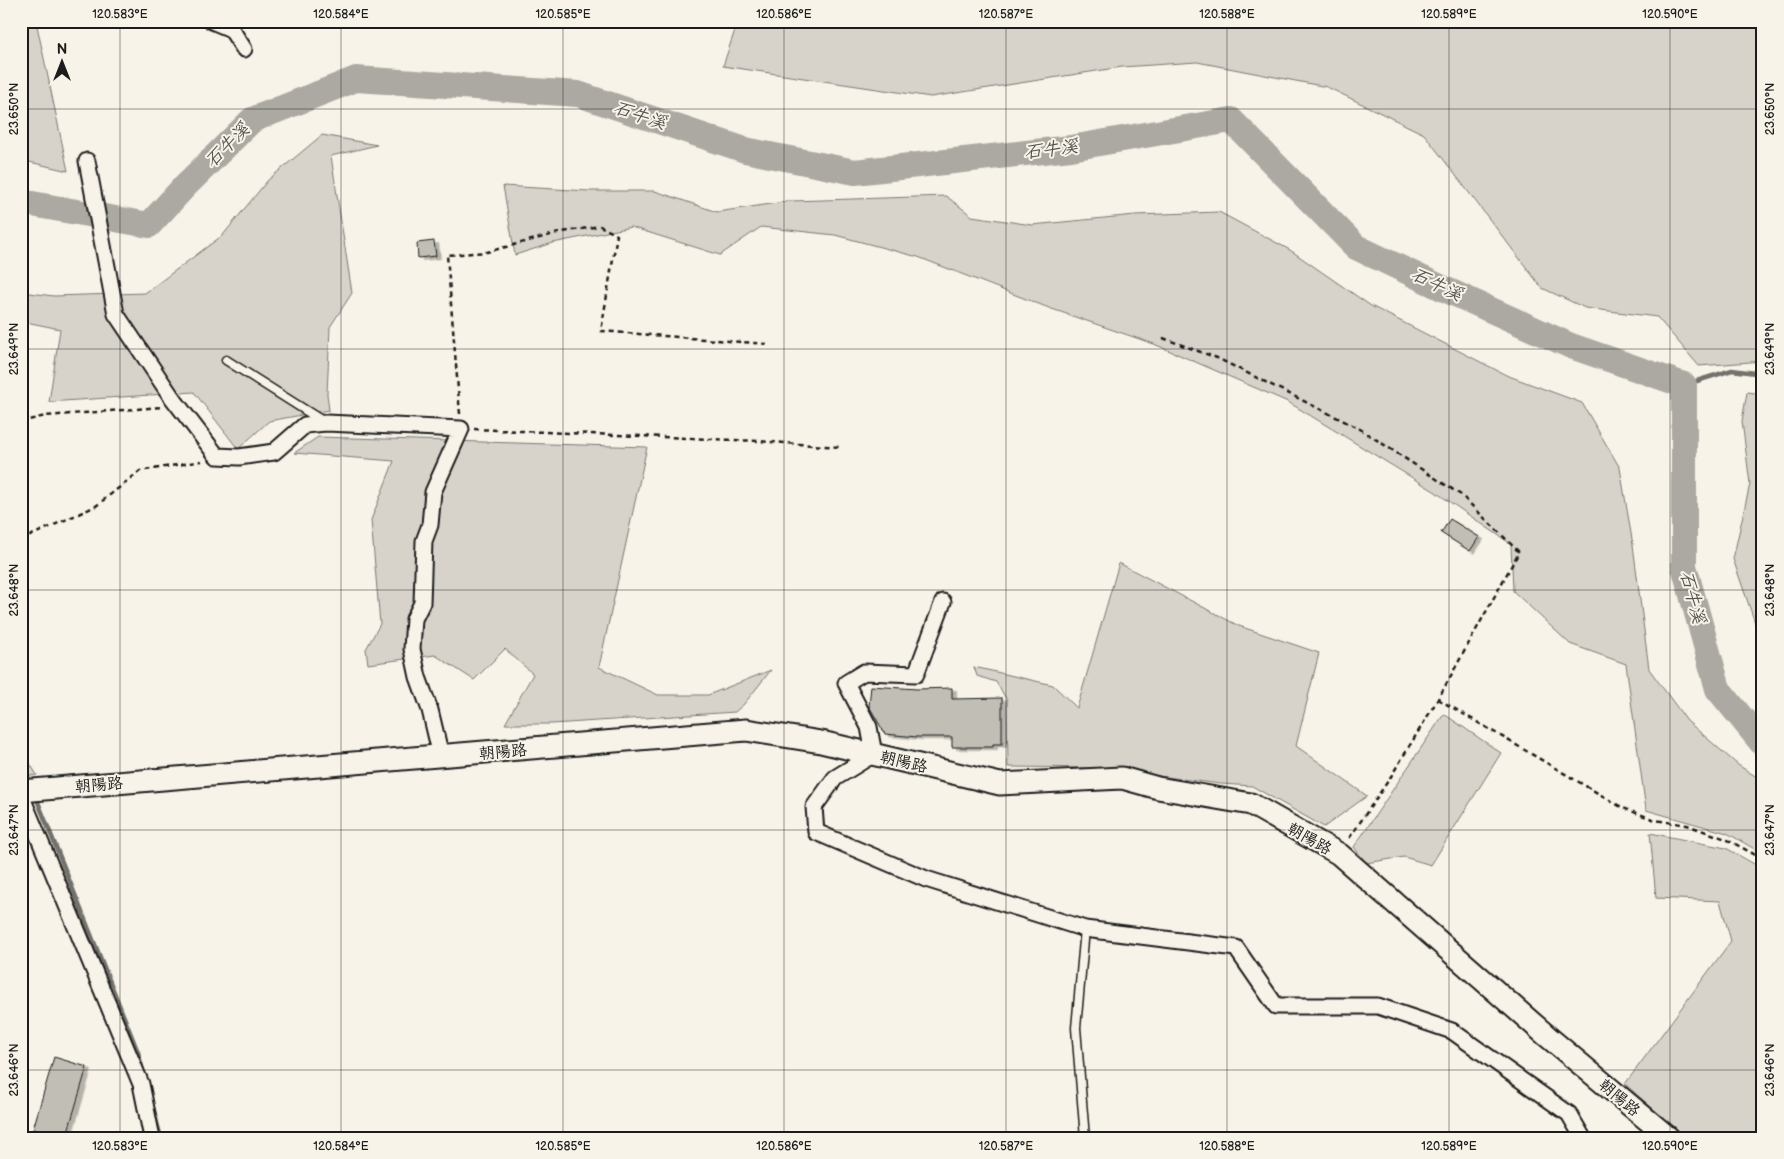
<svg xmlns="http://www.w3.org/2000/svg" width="1784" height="1159" viewBox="0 0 1784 1159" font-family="'Balsamiq Sans','LXGW WenKai TC',sans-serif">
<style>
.green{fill:#d7d3cb;stroke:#7a7874}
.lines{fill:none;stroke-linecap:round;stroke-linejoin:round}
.stream{stroke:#72716c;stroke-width:4.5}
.river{stroke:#aca9a2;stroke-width:26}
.building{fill:#c0beb5;stroke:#1c1c1c;filter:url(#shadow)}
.lane-casing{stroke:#1c1c1c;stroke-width:11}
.street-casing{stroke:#1c1c1c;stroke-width:19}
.secondary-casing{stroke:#1c1c1c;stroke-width:25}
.path{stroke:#1c1c1c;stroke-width:2.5;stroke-dasharray:5 4;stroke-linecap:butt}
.lane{stroke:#f7f3e8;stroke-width:8}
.street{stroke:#f7f3e8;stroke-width:15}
.secondary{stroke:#f7f3e8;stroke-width:21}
.ticks{fill:none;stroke:#1c1c1c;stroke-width:1;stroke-opacity:0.45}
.labels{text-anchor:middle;stroke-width:4;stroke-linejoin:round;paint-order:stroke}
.street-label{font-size:16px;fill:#1c1c1c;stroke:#f7f3e8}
.water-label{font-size:18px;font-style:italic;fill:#565452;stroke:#f7f3e8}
.neatline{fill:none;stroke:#1c1c1c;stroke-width:2}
.ticks-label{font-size:12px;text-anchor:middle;fill:#1c1c1c}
</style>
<defs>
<filter id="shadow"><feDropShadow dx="4.5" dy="2.5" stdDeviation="0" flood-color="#0004"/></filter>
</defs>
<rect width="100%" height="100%" fill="#f7f3e8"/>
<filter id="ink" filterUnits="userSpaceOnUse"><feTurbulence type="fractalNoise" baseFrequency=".02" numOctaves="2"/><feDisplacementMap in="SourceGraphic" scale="10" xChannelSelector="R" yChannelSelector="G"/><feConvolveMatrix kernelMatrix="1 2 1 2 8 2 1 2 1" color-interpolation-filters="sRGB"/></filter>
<g filter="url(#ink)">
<g class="green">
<polygon points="21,21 36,21 68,171 21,160"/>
<polygon points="738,21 1763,21 1763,361 1699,366 1657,317 1585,308 1542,288 1424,134 1327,87 1197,62 1122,67 931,97 723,66"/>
<polygon points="322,135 377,145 331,156 352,293 330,327 327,394 329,410 269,421 238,449 194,392 49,402 60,329 21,321 21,292 54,296 145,293 223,235 268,180"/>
<polygon points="503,186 589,191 655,191 717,212 791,201 946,196 972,216 1032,225 1135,215 1219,212 1290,250 1371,306 1506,375 1582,403 1620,468 1633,545 1649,669 1687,721 1738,765 1763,781 1763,854 1727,833 1646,810 1626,664 1570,644 1513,591 1511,544 1434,491 1288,402 1154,344 1049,308 918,257 835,235 761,227 720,255 631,227 553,243 515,255"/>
<polygon points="1747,392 1763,394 1763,646 1733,559 1750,484 1742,421"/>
<polygon points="318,437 647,447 599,667 658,695 708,695 771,670 744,704 735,712 552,724 505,724 533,674 505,649 474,680 435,655 368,664 366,649 380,624 371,520 394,461 294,453"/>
<polygon points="1119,563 1239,626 1319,653 1296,746 1367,796 1324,827 1252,786 1221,784 1096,768 1008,767 1007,700 996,682 977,676 974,667 1053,685 1077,708"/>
<polygon points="21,624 27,626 21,660"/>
<polygon points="1444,714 1501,753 1431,865 1404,857 1366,863 1354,847"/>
<polygon points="21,749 37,775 21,777"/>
<polygon points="1650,833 1726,848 1763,869 1763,1138 1686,1138 1625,1084 1731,941 1720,901 1656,898"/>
</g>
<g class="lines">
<g class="stream">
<polyline points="1684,385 1732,370 1763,374"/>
<polyline points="21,760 31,785"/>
<polyline points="36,797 138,1052 143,1071"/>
<polyline points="153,1108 161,1138"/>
</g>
<polyline class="river" points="21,202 149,225 185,186 252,120 356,79 578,94 745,150 855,172 1071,148 1231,120 1356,247 1440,287 1571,346 1684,385 1684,566 1718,689 1763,744"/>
</g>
<g class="building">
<polygon points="434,241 436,256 418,258 417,243"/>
<polygon points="1450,519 1479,537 1470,551 1441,533"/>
<polygon points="871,686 917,689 952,688 952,699 1002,698 1002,744 993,744 993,747 952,747 952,737 917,737 885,734 869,706"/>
<polygon points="54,1057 87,1067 66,1138 33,1129"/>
</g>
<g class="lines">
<g class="lane-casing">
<g id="lane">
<polyline points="226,360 324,422"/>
<polyline points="1085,1138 1076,1028 1085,929"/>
</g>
</g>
<g class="street-casing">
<g id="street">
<polyline points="212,21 231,29 244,49"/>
<polyline points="87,161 116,314 171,396 217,456 239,457 274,452 305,425 326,423 461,429 433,492 430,525 424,541 422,603 414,619 412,649 418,677 430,710 441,756"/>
<polyline points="943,602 916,674 864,672 846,683 869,727 874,754 835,778 814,807 816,832 926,879 1085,929 1236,948 1276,1006 1378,1006 1452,1031 1569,1114 1583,1138"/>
<polyline points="21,795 141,1084 152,1138"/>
</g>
</g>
<g class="secondary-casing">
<polyline id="secondary" points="21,791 746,730 821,742 1000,784 1122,778 1158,788 1251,804 1339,854 1547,1036 1669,1138"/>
</g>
<g class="path">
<polyline points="1163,338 1217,358 1360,429 1461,495 1519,552 1438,699 1390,778 1348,840"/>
<polyline points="460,414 447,255 487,252 562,232 600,226 617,235 601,331 767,344"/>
<polyline points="21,422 45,416 162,407"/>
<polyline points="474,429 758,441 839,447"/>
<polyline points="21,540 96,506 140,471 202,461"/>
<polyline points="1438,699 1623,808 1655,820 1687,825 1726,839 1763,859"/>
</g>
<use href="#lane" class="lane"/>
<use href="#street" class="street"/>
<use href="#secondary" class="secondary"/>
</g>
</g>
<path class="ticks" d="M120 21V1138M341 21V1138M563 21V1138M784 21V1138M1006 21V1138M1227 21V1138M1449 21V1138M1670 21V1138M21 109H1763M21 349H1763M21 590H1763M21 830H1763M21 1070H1763"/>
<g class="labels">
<g class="street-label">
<text transform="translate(503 751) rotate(-5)" y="6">朝陽路</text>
<text transform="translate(904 761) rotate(13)" y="6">朝陽路</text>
<text transform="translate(99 784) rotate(-5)" y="6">朝陽路</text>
<text transform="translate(1310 838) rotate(29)" y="6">朝陽路</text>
<text transform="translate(1620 1097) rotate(40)" y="6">朝陽路</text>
</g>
<g class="water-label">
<text transform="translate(640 115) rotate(18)" y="6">石牛溪</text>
<text transform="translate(227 145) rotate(-45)" y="6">石牛溪</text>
<text transform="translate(1051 149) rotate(-7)" y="6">石牛溪</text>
<text transform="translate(1437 284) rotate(25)" y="6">石牛溪</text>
<text transform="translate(1693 597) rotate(75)" y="6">石牛溪</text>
</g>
</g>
<rect width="1784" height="1159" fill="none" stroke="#f7f3e8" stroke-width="55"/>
<g transform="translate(62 62)" stroke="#f7f3e8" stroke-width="4" paint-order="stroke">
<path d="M0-4L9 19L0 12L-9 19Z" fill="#1c1c1c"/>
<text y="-8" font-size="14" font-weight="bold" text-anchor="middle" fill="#1c1c1c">N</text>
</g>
<rect x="28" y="28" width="1728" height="1104" class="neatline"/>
<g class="ticks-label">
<text x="120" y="18">120.583°E</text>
<text x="341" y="18">120.584°E</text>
<text x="563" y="18">120.585°E</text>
<text x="784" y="18">120.586°E</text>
<text x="1006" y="18">120.587°E</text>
<text x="1227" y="18">120.588°E</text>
<text x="1449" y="18">120.589°E</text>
<text x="1670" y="18">120.590°E</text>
<text transform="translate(14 109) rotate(-90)" y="4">23.650°N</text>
<text transform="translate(1770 109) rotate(-90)" y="4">23.650°N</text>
<text transform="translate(14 349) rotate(-90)" y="4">23.649°N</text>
<text transform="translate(1770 349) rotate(-90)" y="4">23.649°N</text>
<text transform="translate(14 590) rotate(-90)" y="4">23.648°N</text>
<text transform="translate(1770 590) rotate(-90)" y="4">23.648°N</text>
<text transform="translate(14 830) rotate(-90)" y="4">23.647°N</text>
<text transform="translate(1770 830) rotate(-90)" y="4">23.647°N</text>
<text transform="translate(14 1070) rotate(-90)" y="4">23.646°N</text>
<text transform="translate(1770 1070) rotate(-90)" y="4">23.646°N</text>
<text x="120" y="1150">120.583°E</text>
<text x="341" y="1150">120.584°E</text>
<text x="563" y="1150">120.585°E</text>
<text x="784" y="1150">120.586°E</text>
<text x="1006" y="1150">120.587°E</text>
<text x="1227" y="1150">120.588°E</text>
<text x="1449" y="1150">120.589°E</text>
<text x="1670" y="1150">120.590°E</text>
</g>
</svg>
